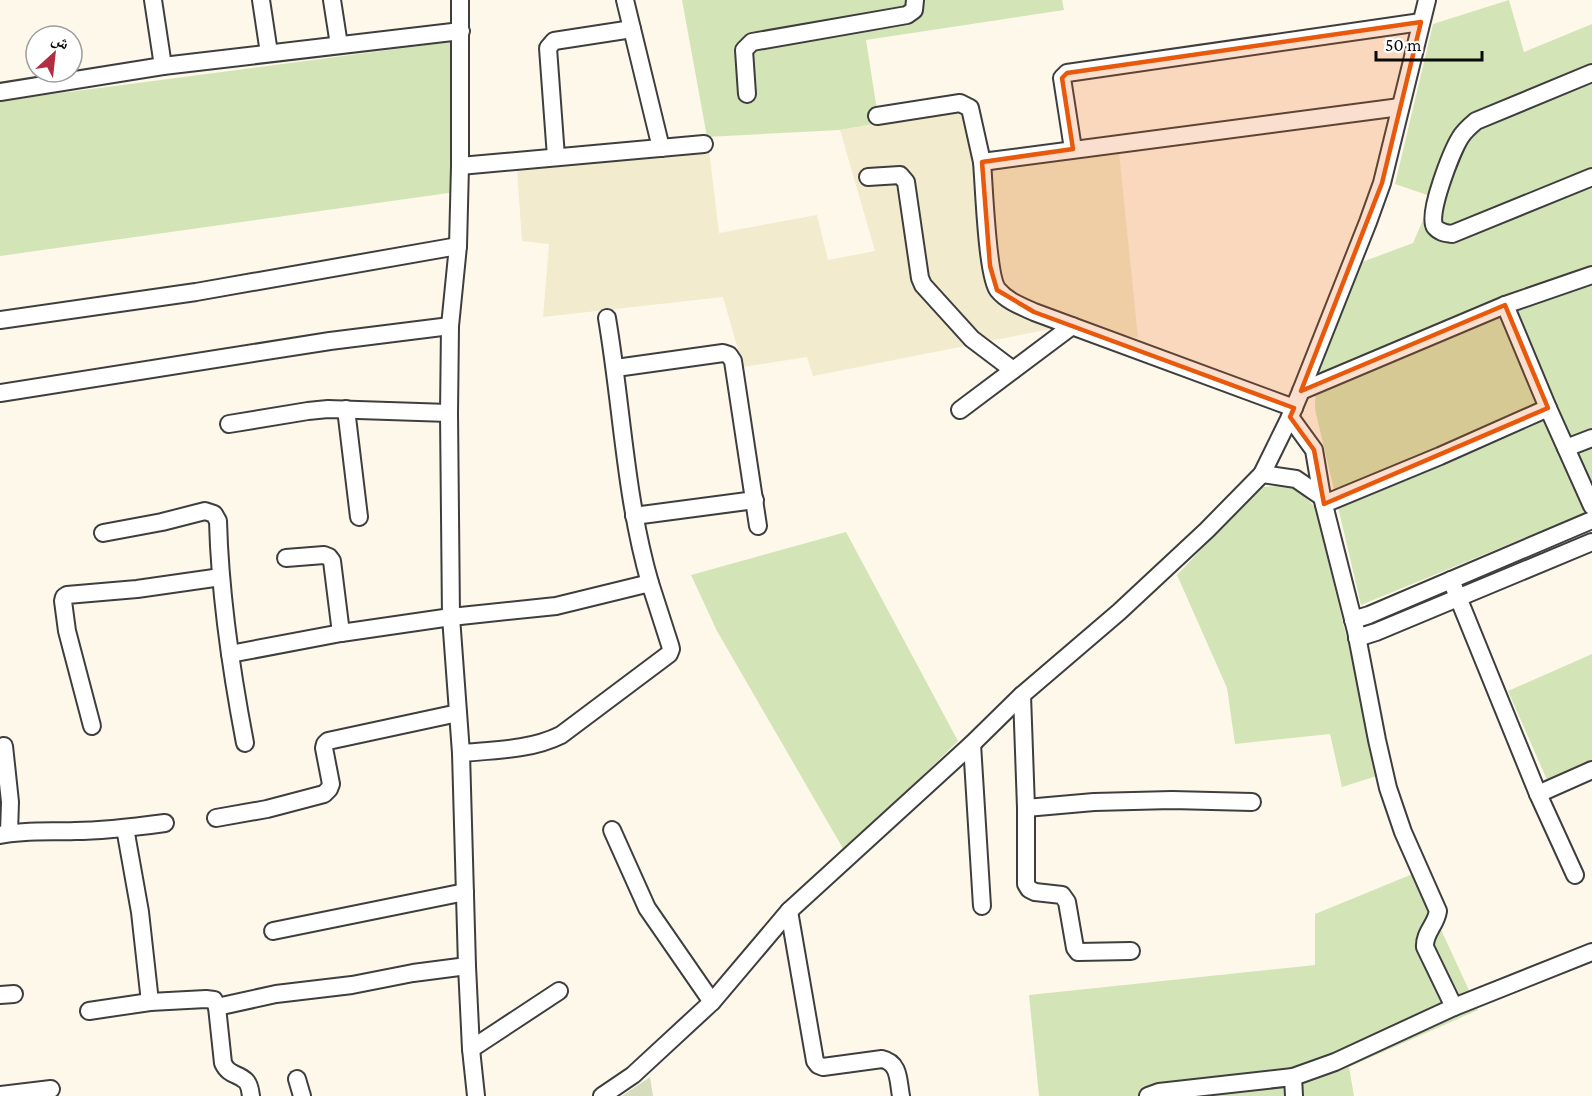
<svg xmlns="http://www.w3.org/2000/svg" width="1592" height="1096" viewBox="0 0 1592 1096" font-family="'Crimson Pro','Noto Naskh Arabic',serif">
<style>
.farmland{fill:#f2ebcd}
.green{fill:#d3e5b7}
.cemetery{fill:#d6ddbe}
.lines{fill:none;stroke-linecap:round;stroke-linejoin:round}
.minor-casing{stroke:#3e3e3e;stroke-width:20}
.minor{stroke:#fff;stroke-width:16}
.marked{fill:#e8590c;fill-opacity:0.2;stroke:#e8590c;stroke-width:4.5;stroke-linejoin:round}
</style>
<rect width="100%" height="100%" fill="#fef8eb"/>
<polygon class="farmland" points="963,109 978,172 1119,152 1138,338 1076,324 813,376 807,357 743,367 723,297 543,317 549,244 522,241 517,170 709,150 719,233 817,215 828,260 875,251 840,130"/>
<g class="green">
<polygon points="682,0 1062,0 1064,10 866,40 879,123 840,130 707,137"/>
<polygon points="1509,0 1524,52 1592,24 1592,510 1361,605 1315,409 1316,377 1362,262 1413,243 1433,197 1395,184 1433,24"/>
<polygon points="457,41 456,192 0,256 0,101"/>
<polygon points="1293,485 1315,507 1380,775 1342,787 1330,734 1235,744 1227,688 1177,575 1260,487"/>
<polygon points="846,532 958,741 845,852 717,631 691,575"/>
<polygon points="1592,654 1592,760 1547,780 1508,691"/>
<polygon points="1415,873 1478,1010 1349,1067 1354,1096 1039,1096 1029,995 1315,965 1315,914"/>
</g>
<polygon class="cemetery" points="650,1077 653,1096 622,1096"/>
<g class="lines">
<g class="minor-casing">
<g id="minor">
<polyline points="153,0 163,66"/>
<polyline points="261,0 269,53"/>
<polyline points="332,0 339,45"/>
<polyline points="460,0 460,166 458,246 450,326 449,413 451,617 461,753 467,966 471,1049 476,1096"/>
<polyline points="625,0 661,148"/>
<path d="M1592 73 1476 121C1470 126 1464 131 1460 138 1452 151 1426 216 1435 227 1440 233 1446 233 1452 234L1592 177"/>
<polyline points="0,92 163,66 461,31"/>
<polyline points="747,94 744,50 752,42 907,15 914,10 915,0"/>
<polyline points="877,116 960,103 970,108 982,162 1400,107"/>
<polyline points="1073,149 1062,78 1067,73 1421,22"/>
<polyline points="556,157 548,48 554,41 632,29"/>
<path d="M982 162C984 184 987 277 998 290 1007 301 1021 306 1034 312L1294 408"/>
<polyline points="460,166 704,144"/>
<polyline points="868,177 900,175 906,182 920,278 923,285 972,339 1013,370"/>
<path d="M607 318C622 406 625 497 650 583"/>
<polyline points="0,320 196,292 458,246"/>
<polyline points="616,368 723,353 729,355 733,361 758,526"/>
<polyline points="1301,391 1505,305"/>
<polyline points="0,393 330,341 450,326"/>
<polyline points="1548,408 1505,305 1592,275"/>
<polyline points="346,409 359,517"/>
<polyline points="960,410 1072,326"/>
<path d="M1290 417 1314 450 1322 497 1356 631 1377 740 1388 788 1403 832 1438 911C1436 925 1424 933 1425 947L1454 1007"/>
<polyline points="229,424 308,411 328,409 449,413"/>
<polyline points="1566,448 1592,438"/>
<polyline points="1262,474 1296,479 1322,497"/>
<polyline points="1324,504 1440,456 1548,408 1592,506"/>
<polyline points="634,516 755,500"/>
<path d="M103 533 162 522 205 511 214 514 218 521C220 596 231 670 245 743"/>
<polyline points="286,558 324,555 329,557 332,561 341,633"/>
<polyline points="1451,580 1538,794 1575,875"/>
<polyline points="1353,620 1369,615 1592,520"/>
<polyline points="1357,638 1376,632 1592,542"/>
<path d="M230 654 341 633 451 617 556 606 650 583 670 645 671 649 669 654 561 735C531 750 495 750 461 753"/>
<polyline points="1022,695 1026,808 1026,884 1029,889 1035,892 1062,895 1067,902 1075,948 1078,952 1131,951"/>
<polyline points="92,726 67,631 63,601 64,597 67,595 137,589 221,577"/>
<polyline points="972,744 982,906"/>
<polyline points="4,746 10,802 9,833"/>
<polyline points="1538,794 1592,770"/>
<polyline points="1026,808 1094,802 1172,800 1252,802"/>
<polyline points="216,818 267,809 324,794 329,789 331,784 324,748 325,744 328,741 458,713"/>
<polyline points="125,828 140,912 150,1002"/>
<polyline points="612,830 647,908 712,1002"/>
<path d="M0 835C25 830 50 832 75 831 105 831 135 827 165 823"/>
<path d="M789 911 815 1061 818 1065 823 1067 882 1059C900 1063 898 1081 901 1096"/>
<polyline points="273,931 465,892"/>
<polyline points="0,995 14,994"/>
<path d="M217 1007 223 1063C229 1076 238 1073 246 1081 250 1085 250 1091 251 1096"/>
<polyline points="89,1011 150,1002 206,999 214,1000 217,1007 276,994 352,985 413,973 467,966"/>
<polyline points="471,1049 559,991"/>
<polyline points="297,1079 302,1096"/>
<polyline points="0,1095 51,1089"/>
<polyline points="602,1096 633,1075 712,1002 789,911 972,744 1022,695 1119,612 1207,530 1262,474 1290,417 1301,391 1368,222 1382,183 1427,0"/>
<polyline points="1148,1096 1159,1092 1293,1077"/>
<polyline points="1294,1096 1293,1077 1335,1062 1454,1007 1592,952"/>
</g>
</g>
<use href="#minor" class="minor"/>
</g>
<path class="marked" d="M1421 22 1382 183 1301 391 1505 305 1548 408 1324 504 1314 450 1290 417 1294 408 1034 312 997 290 990 266 982 162 1073 149 1062 78 1067 73Z"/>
<g transform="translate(54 54) rotate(27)"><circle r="28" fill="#ffffff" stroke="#9d9d9d" stroke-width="1.5"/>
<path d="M0-4.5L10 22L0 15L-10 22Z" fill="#b22d3f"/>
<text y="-9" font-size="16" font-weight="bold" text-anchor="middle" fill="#0b0b0b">ش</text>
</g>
<path d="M1376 51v9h106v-9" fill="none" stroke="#0b0b0b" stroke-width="3"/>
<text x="1385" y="51" font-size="18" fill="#0b0b0b" stroke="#ffffff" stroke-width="4.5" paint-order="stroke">50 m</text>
</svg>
